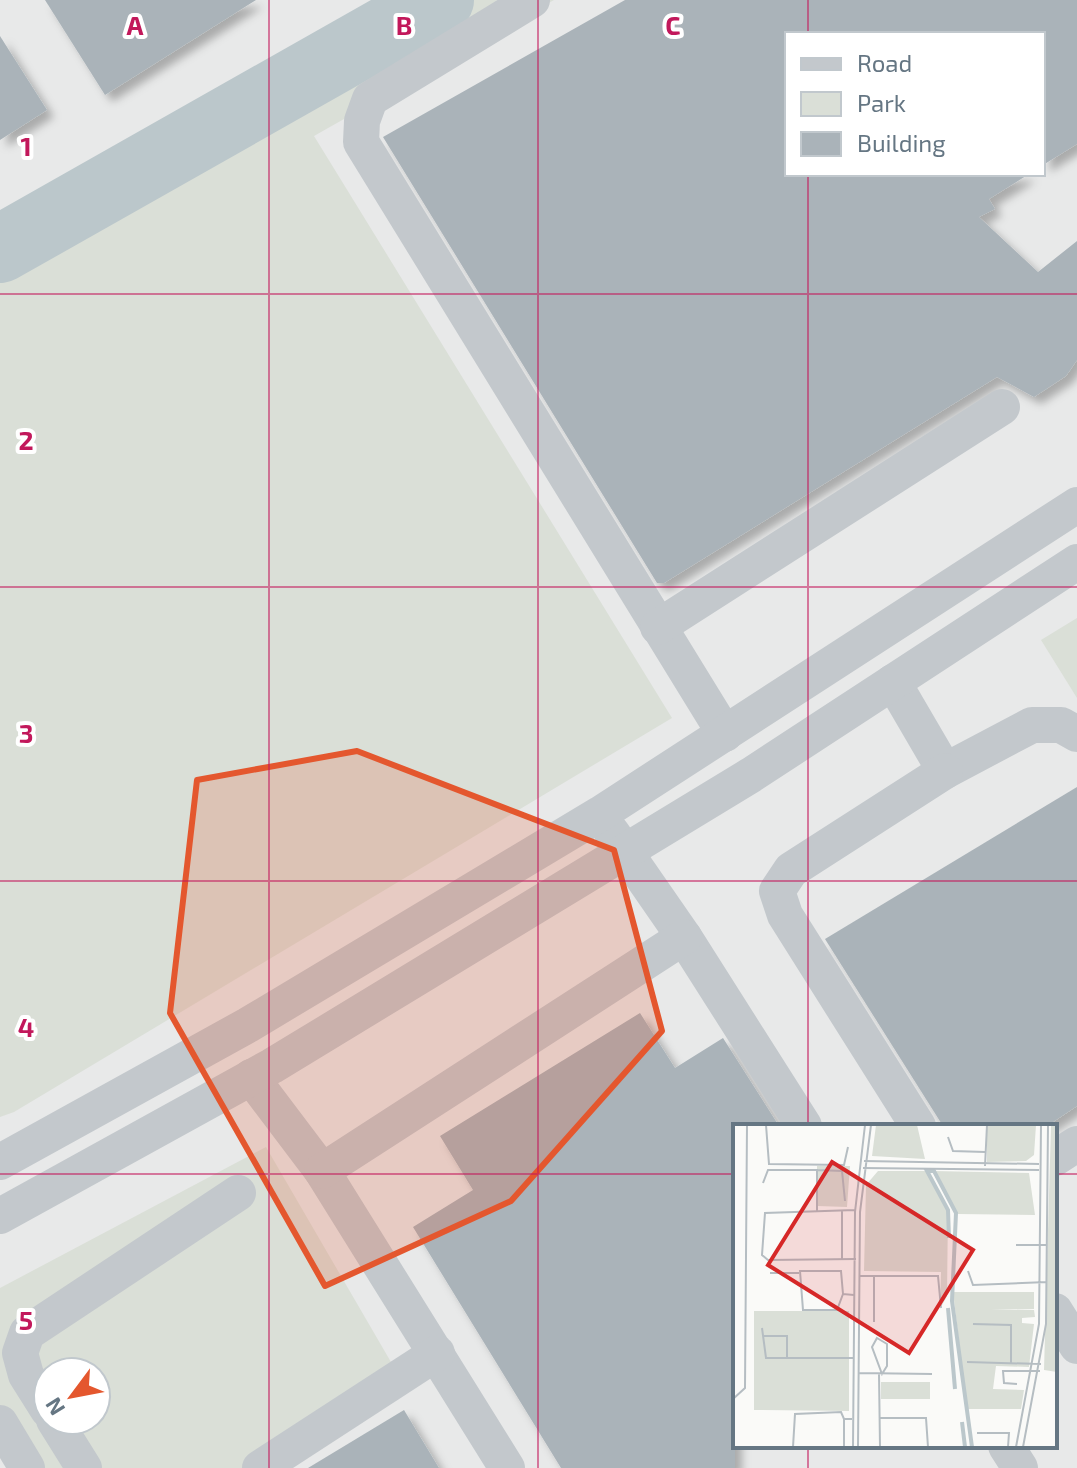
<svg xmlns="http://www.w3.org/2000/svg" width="1077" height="1468" viewBox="0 0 1077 1468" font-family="'Exo 2',sans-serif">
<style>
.built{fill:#e8e9e9;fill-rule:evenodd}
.green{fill:#dadfd7;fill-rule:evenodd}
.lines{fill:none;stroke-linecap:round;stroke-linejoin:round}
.river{stroke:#bbc7cb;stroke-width:68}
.building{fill:#aab3b9;filter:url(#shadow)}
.minor{stroke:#c3c8cc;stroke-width:36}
.marked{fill:#e4572e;fill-opacity:0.2;stroke:#e4572e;stroke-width:6;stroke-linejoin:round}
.grid{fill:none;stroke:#c2185b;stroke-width:2;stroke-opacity:0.55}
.inset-river{fill:none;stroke:#bbc7cb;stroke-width:4}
.inset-road{fill:none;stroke:#b5bdc2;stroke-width:2}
.view{fill:#d62828;fill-opacity:0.15;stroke:#d62828;stroke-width:4}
.inset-edge{fill:none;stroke:#657683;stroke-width:4}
.grid-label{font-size:26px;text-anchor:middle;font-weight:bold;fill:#c2185b;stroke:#fff;stroke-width:8;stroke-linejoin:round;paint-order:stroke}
</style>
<defs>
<filter id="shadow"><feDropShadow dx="7" dy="7" stdDeviation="4" flood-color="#0004"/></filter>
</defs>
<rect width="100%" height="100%" fill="#fafaf8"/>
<path class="built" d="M0 0H1077V1468H0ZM787 34H1043V174H787ZM735 1126H1055V1446H735ZM48 1372H96V1420H48Z"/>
<g class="green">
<polygon points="441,0 496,0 504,4 518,0 554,0 314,136 672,718 14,1112 0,1117 0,267"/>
<polygon points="1077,618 1077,698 1041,640"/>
<path d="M266 1147 402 1381 260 1468H37L0 1408V1288ZM48 1372H96V1420H48Z"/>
</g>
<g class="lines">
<polyline class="river" points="0,249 440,0"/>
</g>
<g class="building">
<polygon points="45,0 256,0 105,95"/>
<polygon points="625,0 1077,0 1077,144 1043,165 1043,34 787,34 787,174 1029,174 989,199 995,209 979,217 1038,272 1077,241 1077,360 1066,376 1034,397 997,377 664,583 657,583 383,137"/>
<polygon points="0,36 47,110 0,140"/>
<polygon points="1077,787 1077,1106 1047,1126 943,1126 825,939"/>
<polygon points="640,1013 675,1068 723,1038 779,1126 735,1126 735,1468 561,1468 413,1227 473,1190 440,1136"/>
<polygon points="404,1410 439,1468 308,1468"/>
</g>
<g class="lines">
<g class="minor">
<polyline points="532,0 370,99 362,121 361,142 725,734"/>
<polyline points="658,627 1002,407"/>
<polyline points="893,682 945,771 1032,725 1061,725 1077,734"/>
<polyline points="612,833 684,937 804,1126"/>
<polyline points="251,1077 322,1171 507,1468"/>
<polyline points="918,1126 785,915 777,891 791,870 945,771"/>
<polyline points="1055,1158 1077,1144"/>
<polyline points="0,1162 248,1025 600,814 1077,505"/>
<polyline points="322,1171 684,937"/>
<polyline points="0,1216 272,1066 751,775 1077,562"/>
<polyline points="1055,1311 1077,1346"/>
<polyline points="48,1410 26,1375 20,1353 27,1333 238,1193"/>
<polyline points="54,1420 84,1468"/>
<polyline points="0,1423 27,1468"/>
<polyline points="1006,1446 1020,1468"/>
<polyline points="260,1468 437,1353"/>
</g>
</g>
<path class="marked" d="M357 751 614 850 662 1031 511 1201 325 1286 170 1013 197 780Z"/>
<path class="grid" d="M269 0V1468M538 0V1468M808 0V34M808 174V1126M0 294H1077M0 587H1077M0 881H1077M0 1174H735M1055 1174H1077M808 1446V1468"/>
<g transform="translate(733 1124)">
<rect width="324" height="324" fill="#fafaf8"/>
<path d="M143 1H184L192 35 139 32ZM254 1H303L301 31 293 37 254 38ZM324 1V248L311 246 318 2ZM84 42H117L114 83 84 82ZM145 47H194L215 86 214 172 207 185 208 148 131 147 133 61ZM201 47 296 49 302 91 225 90ZM220 168H301V185H258L301 186 302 193 289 194V199L301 200 296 243 263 242 260 265 291 266 288 285H234ZM21 187H116V287L21 286ZM148 258H197V275H148Z" fill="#dadfd7"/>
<path class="inset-river" d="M216 114 215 86 194 47H201L223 89 219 177 239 323M215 184 222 265M229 298 232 323"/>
<path class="inset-road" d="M33 1 36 40 111 41 115 23M215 13 220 27 252 28M131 37 306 40M252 42 254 1M130 44 306 46M84 46 109 47 112 77M30 59 35 46H84V87M122 86 32 89 29 131 35 136 123 135M109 87V135M283 121H314M235 147 240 161 314 158M37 149H66M141 151V198M126 152H205L208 184M110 170 108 147H67L70 186H104L110 170 121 171M240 200 278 201V239M29 204 33 234H121M30 212H54V234M144 214 154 220V242L149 250 139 223ZM234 238 308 240M126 249 199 250M146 250 147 323M284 260 271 259 270 247H307M0 275 12 264 14 1M147 294H193L195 323M111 295V323M244 309H276L275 323M60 323 62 290 108 288 111 295H119M120 323 122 88 132 1M125 323 127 88 138 1M283 323 306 200 308 1M290 323 313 200 315 1"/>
<path class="view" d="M99 38 240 126 176 229 35 141Z"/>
<rect width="324" height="324" class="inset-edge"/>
</g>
<g class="grid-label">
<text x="135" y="35">A</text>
<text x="404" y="35">B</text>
<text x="673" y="35">C</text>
<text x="26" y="156">1</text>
<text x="26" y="450">2</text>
<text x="26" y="743">3</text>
<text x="26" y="1037">4</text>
<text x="26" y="1330">5</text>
</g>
<rect x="785" y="32" width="260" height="144" fill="#ffffff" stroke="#c1c8cd" stroke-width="2"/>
<rect x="801" y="58" width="40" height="12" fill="#c3c8cc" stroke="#c1c8cd" stroke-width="2"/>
<text x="857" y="72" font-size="24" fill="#657683">Road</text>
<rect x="801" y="92" width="40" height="24" fill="#dadfd7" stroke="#c1c8cd" stroke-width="2"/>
<text x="857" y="112" font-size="24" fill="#657683">Park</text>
<rect x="801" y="132" width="40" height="24" fill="#aab3b9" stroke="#c1c8cd" stroke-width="2"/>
<text x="857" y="152" font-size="24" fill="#657683">Building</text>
<g transform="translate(72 1396) rotate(238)"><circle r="38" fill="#ffffff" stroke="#c1c8cd" stroke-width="2"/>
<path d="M0-6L14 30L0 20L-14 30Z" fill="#e4572e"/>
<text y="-12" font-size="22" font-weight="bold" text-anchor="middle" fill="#657683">N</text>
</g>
</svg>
